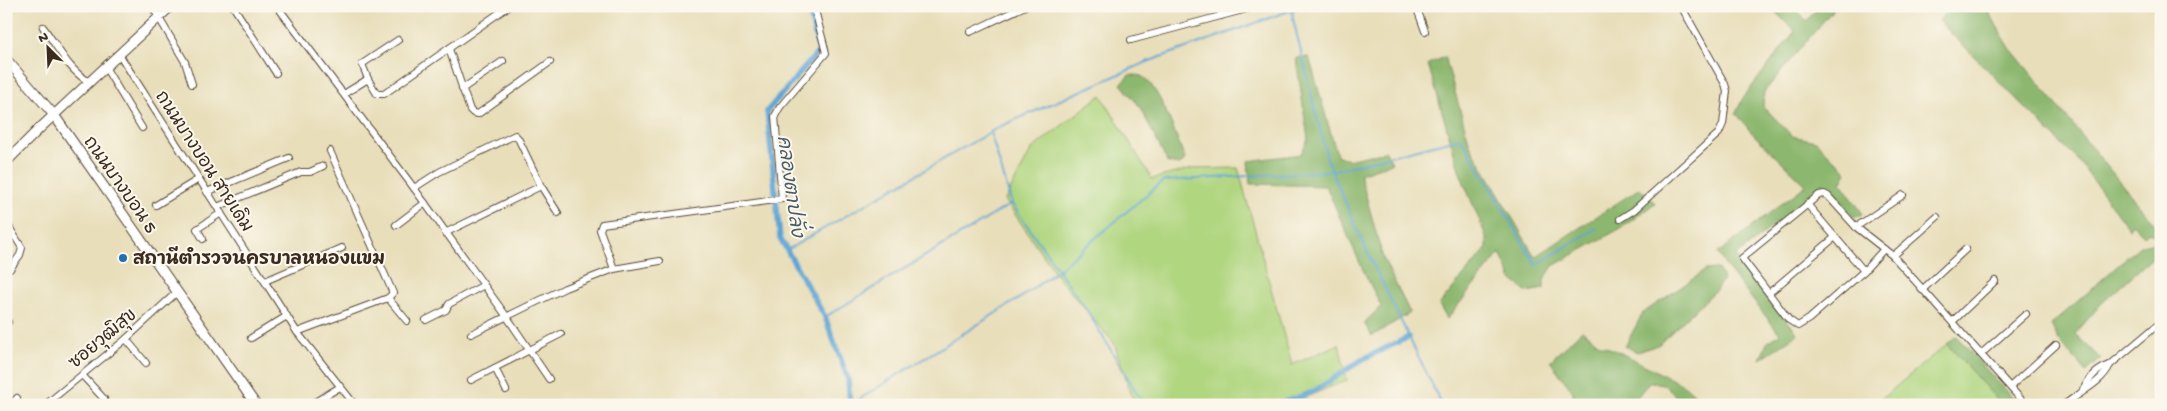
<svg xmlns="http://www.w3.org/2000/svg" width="2167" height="411" viewBox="0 0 2167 411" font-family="'Gochi Hand','Playpen Sans Thai',sans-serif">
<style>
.green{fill:#b0d680;stroke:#76804f}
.forest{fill:#8cb76e;stroke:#647046}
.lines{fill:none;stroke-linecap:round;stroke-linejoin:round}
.stream{stroke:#5ea5d4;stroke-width:2}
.canal{stroke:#5ea5d4;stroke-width:5.5}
.street-casing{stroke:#554535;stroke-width:8}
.secondary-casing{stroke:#554535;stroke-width:11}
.street{stroke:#fff;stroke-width:6}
.secondary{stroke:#fff;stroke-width:9}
.poi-dot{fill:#1f6fb2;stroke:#fbf7ec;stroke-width:2}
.labels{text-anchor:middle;stroke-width:4;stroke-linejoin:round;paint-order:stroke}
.street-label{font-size:18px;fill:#3b2a1e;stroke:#fbf7ec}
.poi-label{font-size:18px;font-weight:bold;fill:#3b2a1e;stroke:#fbf7ec;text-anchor:start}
.water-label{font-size:19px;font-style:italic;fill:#495b67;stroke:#fbf7ec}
</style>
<rect width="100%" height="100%" fill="#fbf7ec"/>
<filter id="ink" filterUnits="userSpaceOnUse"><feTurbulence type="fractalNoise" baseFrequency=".02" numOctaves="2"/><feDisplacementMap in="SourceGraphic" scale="10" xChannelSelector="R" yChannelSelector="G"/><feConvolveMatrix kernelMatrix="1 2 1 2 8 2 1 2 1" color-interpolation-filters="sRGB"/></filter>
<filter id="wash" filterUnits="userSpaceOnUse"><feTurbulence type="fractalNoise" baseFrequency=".0096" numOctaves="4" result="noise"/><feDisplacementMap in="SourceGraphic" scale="20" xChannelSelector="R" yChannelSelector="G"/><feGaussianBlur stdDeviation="1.12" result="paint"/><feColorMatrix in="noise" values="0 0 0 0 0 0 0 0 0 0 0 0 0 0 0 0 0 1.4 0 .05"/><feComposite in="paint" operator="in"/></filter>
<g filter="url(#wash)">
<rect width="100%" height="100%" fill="#e8deba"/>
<g class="green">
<polygon points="1101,95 1152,179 1191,169 1238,168 1292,365 1339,344 1347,380 1287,405 1135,405 1114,343 1061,281 1005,200 1032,149"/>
<polygon points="1947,344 2002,405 1874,405"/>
</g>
<g class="forest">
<polygon points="1769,6 1792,6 1807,21 1819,6 1836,6 1764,92 1763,106 1792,136 1816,141 1847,172 1841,183 1863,214 1855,218 1827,188 1821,187 1736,256 1798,334 1760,359 1768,341 1780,334 1727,268 1718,253 1806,185 1751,132 1736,113 1743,98 1795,31"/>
<polygon points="1950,6 1985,6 2010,48 2161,232 2152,235 2149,232 2144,236 2132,224 2129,229 2079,162 1939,21"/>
<polygon points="1309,57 1337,155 1348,160 1386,151 1392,163 1360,174 1383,258 1410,313 1372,336 1364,323 1381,306 1363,270 1326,186 1250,184 1248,161 1301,154 1308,139 1296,58"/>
<polygon points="1445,57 1470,145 1535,257 1640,188 1655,203 1621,228 1553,266 1544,280 1544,289 1527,292 1512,280 1500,253 1447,319 1439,305 1487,248 1487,239 1460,173 1428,64"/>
<path d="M1129 75C1133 75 1138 75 1141 76 1159 84 1178 141 1185 159L1180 165 1168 163 1140 107 1121 84Z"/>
<polygon points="2161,241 2161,259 2154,256 2101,304 2075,334 2101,359 2086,372 2059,341 2051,325 2141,245"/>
<polygon points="1718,269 1723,279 1716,290 1658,345 1637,352 1625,346 1643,313 1706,270"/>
<polygon points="1582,330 1599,344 1619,352 1685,386 1706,405 1685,405 1663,384 1649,382 1631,405 1573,405 1573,392 1550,361"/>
<polygon points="1956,336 2019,405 2002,405 1947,344"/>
</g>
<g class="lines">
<g class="stream">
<polyline points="1292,6 1293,19 1328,162 1362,241 1442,405"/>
<polyline points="990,132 1012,204 1088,312 1144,405"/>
<polyline points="787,250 999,127 1147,62 1303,6"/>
<polyline points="825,317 1011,204"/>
<polyline points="850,405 1023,296 1058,270 1163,181 1331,171 1461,138 1536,265 1597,228"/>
</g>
<g class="canal">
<polyline points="808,6 819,51 767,111 780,238 825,317 848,379 850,405"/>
<polyline points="1275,405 1313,392 1363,359 1409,337"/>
</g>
</g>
</g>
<g filter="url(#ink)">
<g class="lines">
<g class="street-casing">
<g id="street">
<polyline points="152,6 185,62 192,84"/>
<polyline points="233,6 276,73"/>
<polyline points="277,6 414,188 507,317 549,379"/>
<polyline points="1219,6 1221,16"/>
<polyline points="1416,6 1425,31"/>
<polyline points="6,10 10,6"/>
<path d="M43 27C56 44 69 72 90 82"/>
<polyline points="970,32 1025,6"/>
<polyline points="1131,40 1258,6"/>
<polyline points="449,49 470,110 473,113 478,114 550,62"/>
<polyline points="119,54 297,332 355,405"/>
<polyline points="105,67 142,128"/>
<polyline points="368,79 362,64 398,40"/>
<polyline points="462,89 503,61"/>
<polyline points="344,94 368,79 377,94 384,94 509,6"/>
<polyline points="414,188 439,172 515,135 518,138 541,186 558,213"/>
<polyline points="207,192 289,158"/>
<polyline points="1807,204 1864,271"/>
<polyline points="156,205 199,179"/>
<polyline points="217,207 301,172 310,172 323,166"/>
<polyline points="1620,219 1634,210 1719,133 1723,124 1727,91 1725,84 1681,6"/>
<polyline points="6,222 22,248 20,255 10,269"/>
<polyline points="396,225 425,203"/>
<polyline points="1856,227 1893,256 2026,405"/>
<polyline points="445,233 541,186"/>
<polyline points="203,239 197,229 221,213"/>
<polyline points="1884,249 1864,271 1809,319 1798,326 1789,320 1742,258 1819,195 1824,194 1828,196 1856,227 1903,195"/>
<polyline points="1893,256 1937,217"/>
<polyline points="614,269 600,230 602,224 782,199 775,116 780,107 826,53 814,6"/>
<polyline points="265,281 342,248"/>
<polyline points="1922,290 1966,249"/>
<polyline points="1769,293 1834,238"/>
<polyline points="388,298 407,321"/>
<polyline points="6,319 8,322"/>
<polyline points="426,320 446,310 449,304 484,285"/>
<polyline points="1952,322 1995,281"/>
<polyline points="297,332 388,298 393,293 330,151"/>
<polyline points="471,334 565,288 614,269 660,261"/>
<polyline points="251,338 287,316"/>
<polyline points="126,339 146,363"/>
<polyline points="1981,354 2026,314"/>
<polyline points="495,368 506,390"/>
<polyline points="82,375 104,399"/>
<polyline points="471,380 561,334"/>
<polyline points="2011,386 2056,345"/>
<path d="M2083 390C2089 378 2097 369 2110 365L2161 322"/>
<polyline points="10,405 17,398"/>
<polyline points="45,405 126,339 177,292"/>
<polyline points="310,405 340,387"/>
<path d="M2064 405C2080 392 2102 383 2110 365"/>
</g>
</g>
<g class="secondary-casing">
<g id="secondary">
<polyline points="6,59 54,115 256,405"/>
<polyline points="6,162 39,129 171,6"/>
</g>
</g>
<use href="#street" class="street"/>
<use href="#secondary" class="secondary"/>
</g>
</g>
<circle class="poi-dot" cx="123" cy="258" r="5"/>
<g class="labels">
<g class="street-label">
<text transform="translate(205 161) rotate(57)" y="6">ถนนบางบอน สายเดิม</text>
<text transform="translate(121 184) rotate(55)" y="6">ถนนบางบอน 5</text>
<text transform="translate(102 338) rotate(-40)" y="6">ซอยวุฒิสุข</text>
</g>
<g class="poi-label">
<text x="133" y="264">สถานีตำรวจนครบาลหนองแขม</text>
</g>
<g class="water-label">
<text transform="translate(792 186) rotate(82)" y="7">คลองตาปลั่ง</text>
</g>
</g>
<rect width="2167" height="411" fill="none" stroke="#fbf7ec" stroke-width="25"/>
<g transform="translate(48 48) rotate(336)" stroke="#fbf7ec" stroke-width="4" paint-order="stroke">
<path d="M0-4L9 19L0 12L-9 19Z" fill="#3b2a1e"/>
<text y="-8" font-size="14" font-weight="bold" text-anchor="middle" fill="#3b2a1e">N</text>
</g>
</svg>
